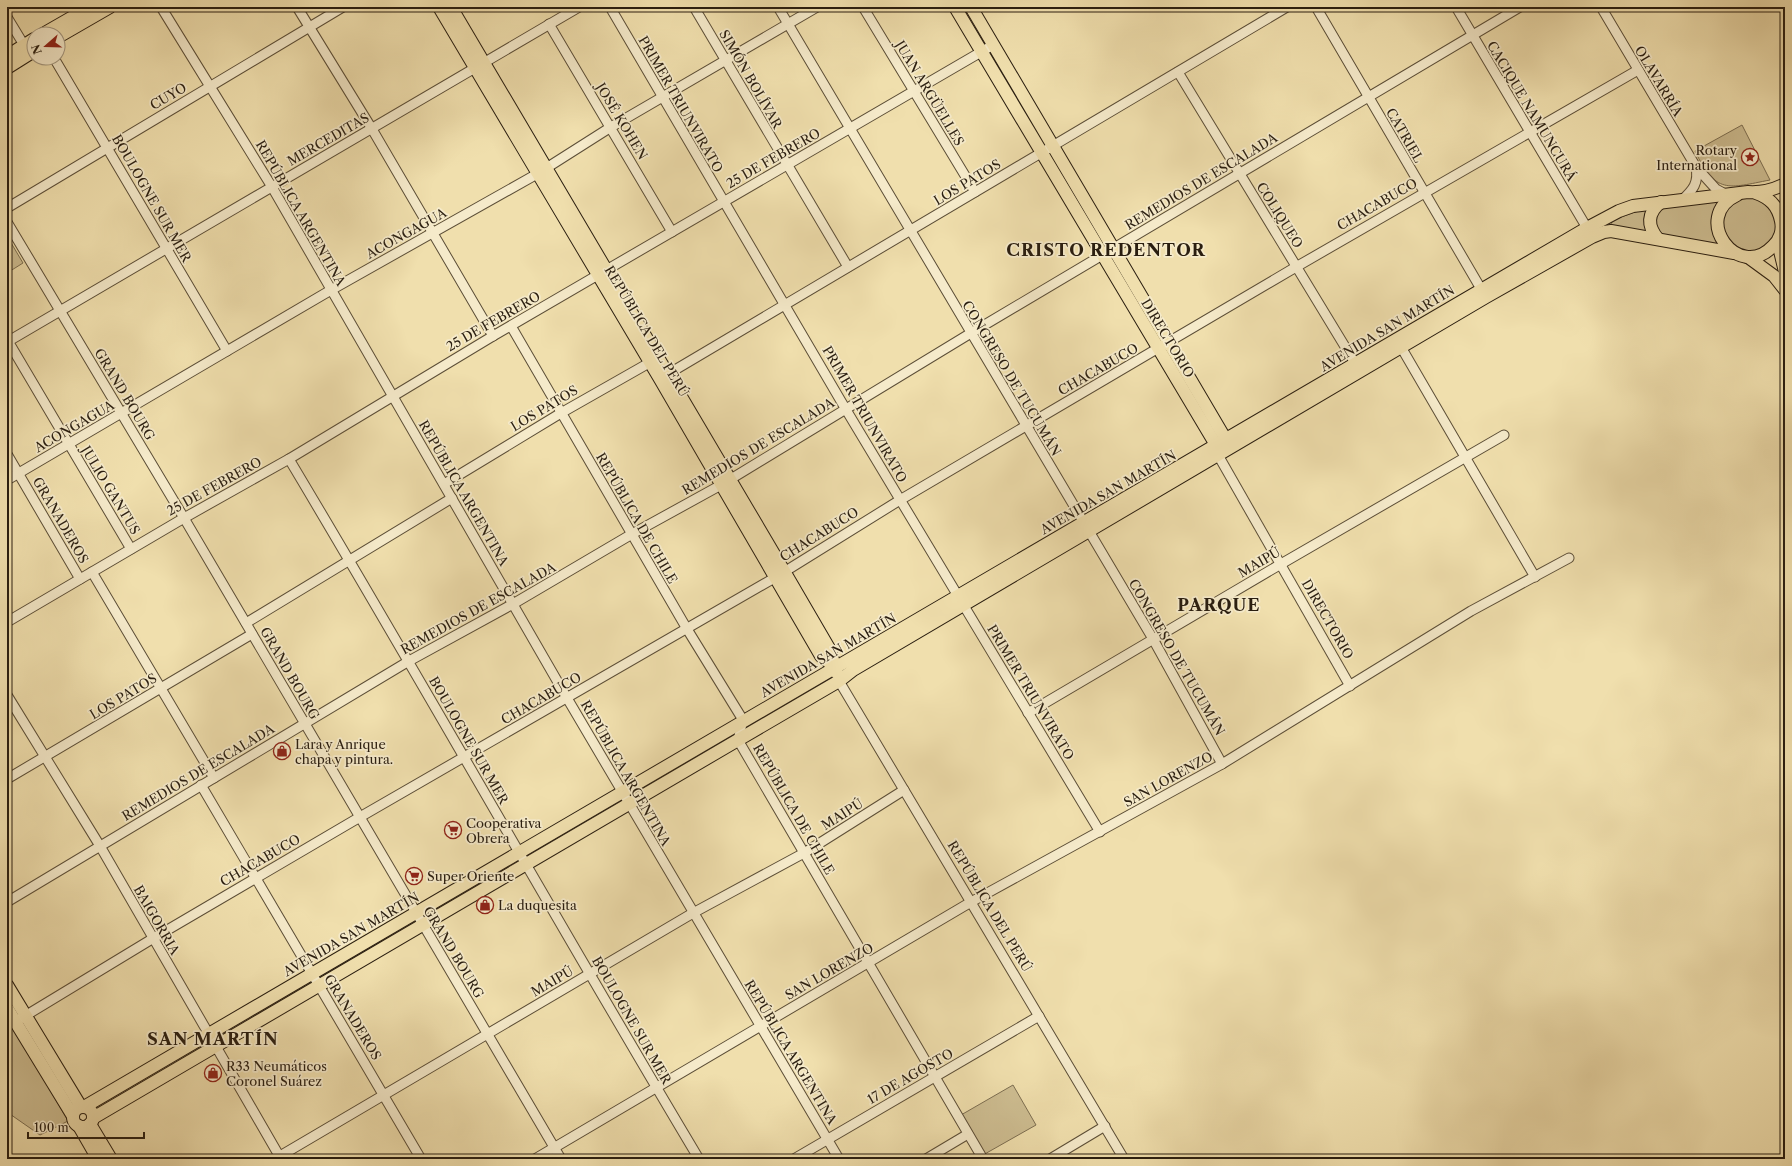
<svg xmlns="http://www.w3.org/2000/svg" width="1792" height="1166" viewBox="0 0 1792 1166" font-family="'Libre Caslon Text',serif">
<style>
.green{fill:#cebe92;stroke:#7c6e51}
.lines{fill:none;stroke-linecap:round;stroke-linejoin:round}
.minor-casing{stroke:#5c4e37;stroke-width:11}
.major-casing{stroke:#2a1e10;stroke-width:14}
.minor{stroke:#f5eaca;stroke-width:9}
.major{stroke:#f0dfad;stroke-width:12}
.labels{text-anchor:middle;stroke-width:3.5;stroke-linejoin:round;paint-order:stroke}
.street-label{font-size:13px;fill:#2a1e10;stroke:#f5eaca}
.poi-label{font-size:13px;fill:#2a1e10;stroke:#f5eaca;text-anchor:start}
.district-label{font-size:17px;font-weight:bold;letter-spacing:1px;fill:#2a1e10;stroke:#f5eaca}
</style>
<rect width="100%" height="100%" fill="#f0dfad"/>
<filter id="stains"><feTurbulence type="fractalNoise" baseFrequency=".005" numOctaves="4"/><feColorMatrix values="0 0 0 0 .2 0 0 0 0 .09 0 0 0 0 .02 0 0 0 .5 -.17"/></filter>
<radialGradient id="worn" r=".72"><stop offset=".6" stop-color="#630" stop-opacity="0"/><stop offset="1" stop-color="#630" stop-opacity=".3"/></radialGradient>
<g class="green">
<path d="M1742 125 1770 180C1728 188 1716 195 1695 151Z"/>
<circle cx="1750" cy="224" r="27"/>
<path d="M1722 200 1721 248 1665 236C1653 230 1651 217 1661 208Z"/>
<polygon points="1649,207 1649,234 1613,227 1611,224 1613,220"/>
<polygon points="7,236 23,263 7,273"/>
<polygon points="735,733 735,736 637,793 635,791"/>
<polygon points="408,924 409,927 326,975 324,972"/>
<polygon points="304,985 305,987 223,1036 222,1035 221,1033"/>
<polygon points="10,1021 68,1121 40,1135 7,1112 7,1022"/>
<polygon points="199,1046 201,1048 96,1110 95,1108"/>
<polygon points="1013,1085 1036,1125 983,1155 961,1115"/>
</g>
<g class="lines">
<g class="minor-casing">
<g id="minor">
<polyline points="161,7 272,187 567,698 839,1159"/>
<polyline points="297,7 372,129 493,336"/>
<polyline points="610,7 845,408 1100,832"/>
<polyline points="694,7 848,267"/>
<polyline points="778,7 1153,639 1222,764"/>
<polyline points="863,7 975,192"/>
<polyline points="1316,7 1484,294"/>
<polyline points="1456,7 1587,228"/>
<polyline points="1601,7 1696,167 1716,189 1727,195"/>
<polyline points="7,17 24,45"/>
<polyline points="549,24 672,232"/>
<polyline points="54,58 227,351"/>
<polyline points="1178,72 1358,368"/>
<path d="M1682 200C1693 190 1699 183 1696 167"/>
<polyline points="7,208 343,7"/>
<polyline points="7,222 184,518 561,1159"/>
<polyline points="511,326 687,629 743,720 738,740 983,1159"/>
<polyline points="8,341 131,549"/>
<polyline points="7,342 579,7"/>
<polyline points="1401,347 1535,577"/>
<polyline points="663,377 1287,7"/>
<polyline points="7,454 80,579"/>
<polyline points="1218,455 1350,686"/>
<path d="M289 459C428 691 560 927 699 1159"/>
<polyline points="7,480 331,290 537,174 611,127 817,7"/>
<polyline points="444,484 561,413 656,359"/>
<polyline points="92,572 214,778"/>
<polyline points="7,622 184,518 289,459 493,336 993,45"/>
<polyline points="246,623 452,498"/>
<polyline points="839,681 1124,1159"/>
<polyline points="7,695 100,846 281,1159"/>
<polyline points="1028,713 1281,564 1504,435"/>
<polyline points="7,779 252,634"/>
<polyline points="201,785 421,1159"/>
<polyline points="7,902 409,661 513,604 632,534 721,485 971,333 1520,7"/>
<polyline points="20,1019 152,939 360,817 776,577 900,500 1296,267 1638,70"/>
<polyline points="275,1159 693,913 804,853 904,790"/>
<polyline points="535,1159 971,902 1222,764 1471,611 1569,558"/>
<polyline points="794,1159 1039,1016"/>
<polyline points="926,1159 968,1134"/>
<polyline points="1050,1159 1105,1126"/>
</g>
</g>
<g class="major-casing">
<g id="major">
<polyline points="439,7 660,379 821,656 835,667"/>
<polyline points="451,7 784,571 830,650 837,673"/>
<polyline points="955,7 1216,445 1217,452"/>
<polyline points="971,7 1229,445"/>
<polyline points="43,34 90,7"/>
<polyline points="58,37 110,7"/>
<polyline points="7,56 34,39"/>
<polyline points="7,68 34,51"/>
<path d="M1737 195C1690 217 1738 283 1773 246 1780 240 1783 230 1781 221 1778 206 1770 198 1756 193"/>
<polyline points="1780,237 1780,251 1785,272"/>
<path d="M1658 239C1647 226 1647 213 1661 202"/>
<polyline points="1748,257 1774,276 1785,290"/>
<polyline points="7,985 81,1107"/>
<polyline points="7,1008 73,1116"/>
<path d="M84 1107 1587 228 1619 211 1633 206 1748 192C1762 193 1773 190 1785 184"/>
<circle cx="83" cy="1117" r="10"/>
<polyline points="93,1118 738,740 839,681 853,670 1486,297 1592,237 1604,232 1611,231 1734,253"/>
<polyline points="90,1124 111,1159"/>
<polyline points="79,1126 98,1159"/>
</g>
</g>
<use href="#minor" class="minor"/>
<use href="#major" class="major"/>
</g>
<defs>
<g id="sight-ring" transform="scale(0.9)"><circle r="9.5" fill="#f5eaca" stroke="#8f2418" stroke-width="1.5"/><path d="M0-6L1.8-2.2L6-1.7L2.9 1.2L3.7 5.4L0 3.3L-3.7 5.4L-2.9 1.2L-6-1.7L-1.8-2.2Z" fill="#8f2418"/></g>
<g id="shop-ring" transform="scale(0.9)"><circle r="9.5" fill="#f5eaca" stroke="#8f2418" stroke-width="1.5"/><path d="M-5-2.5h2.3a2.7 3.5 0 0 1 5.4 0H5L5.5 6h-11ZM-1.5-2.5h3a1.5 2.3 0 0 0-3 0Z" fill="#8f2418"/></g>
<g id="supermarket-ring" transform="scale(0.9)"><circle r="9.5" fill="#f5eaca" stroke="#8f2418" stroke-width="1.5"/><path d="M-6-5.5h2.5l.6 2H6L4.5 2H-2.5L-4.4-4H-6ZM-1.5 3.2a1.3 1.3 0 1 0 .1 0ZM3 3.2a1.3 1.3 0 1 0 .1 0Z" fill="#8f2418"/></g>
</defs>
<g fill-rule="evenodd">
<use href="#sight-ring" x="1750" y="157"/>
<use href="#shop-ring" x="282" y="751"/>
<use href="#supermarket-ring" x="453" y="830"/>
<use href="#supermarket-ring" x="414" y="876"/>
<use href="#shop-ring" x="485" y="905"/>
<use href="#shop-ring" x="213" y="1073"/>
</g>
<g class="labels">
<g class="street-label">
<text transform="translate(751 79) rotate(60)" y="5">SIMÓN BOLÍVAR</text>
<text transform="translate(1659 81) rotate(59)" y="5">OLAVARRÍA</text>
<text transform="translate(930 93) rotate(59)" y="5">JUAN ARGÜELLES</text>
<text transform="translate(168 96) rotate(-30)" y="5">CUYO</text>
<text transform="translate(681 104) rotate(60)" y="5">PRIMER TRIUNVIRATO</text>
<text transform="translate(1532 111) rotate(59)" y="5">CACIQUE NAMUNCURÁ</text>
<text transform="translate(622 121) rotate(59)" y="5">JOSÉ KOHEN</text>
<text transform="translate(1405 135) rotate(60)" y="5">CATRIEL</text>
<text transform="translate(328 139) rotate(-30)" y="5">MERCEDITAS</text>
<text transform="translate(773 158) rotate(-30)" y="5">25 DE FEBRERO</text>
<text transform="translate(1201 181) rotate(-31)" y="5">REMEDIOS DE ESCALADA</text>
<text transform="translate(967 182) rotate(-31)" y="5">LOS PATOS</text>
<text transform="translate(152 198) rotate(60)" y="5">BOULOGNE SUR MER</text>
<text transform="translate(1377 204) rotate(-30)" y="5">CHACABUCO</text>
<text transform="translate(301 213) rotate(60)" y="5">REPÚBLICA ARGENTINA</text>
<text transform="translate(1280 215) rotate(58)" y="5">COLIQUEO</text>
<text transform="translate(406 233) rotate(-29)" y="5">ACONGAGUA</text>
<text transform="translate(493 321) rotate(-30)" y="5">25 DE FEBRERO</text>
<text transform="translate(1387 328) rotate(-31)" y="5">AVENIDA SAN MARTÍN</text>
<text transform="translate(647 331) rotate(59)" y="5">REPÚBLICA DEL PERÚ</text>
<text transform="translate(1168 338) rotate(59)" y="5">DIRECTORIO</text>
<text transform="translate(1098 369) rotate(-30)" y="5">CHACABUCO</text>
<text transform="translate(1012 378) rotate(59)" y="5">CONGRESO DE TUCUMÁN</text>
<text transform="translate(125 394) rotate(59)" y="5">GRAND BOURG</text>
<text transform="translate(544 408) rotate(-31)" y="5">LOS PATOS</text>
<text transform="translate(865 414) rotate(60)" y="5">PRIMER TRIUNVIRATO</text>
<text transform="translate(74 426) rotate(-30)" y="5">ACONGAGUA</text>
<text transform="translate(758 446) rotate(-31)" y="5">REMEDIOS DE ESCALADA</text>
<text transform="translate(214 486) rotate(-29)" y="5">25 DE FEBRERO</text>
<text transform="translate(111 490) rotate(59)" y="5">JULIO GANTUS</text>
<text transform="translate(1108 492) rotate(-30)" y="5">AVENIDA SAN MARTÍN</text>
<text transform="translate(464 493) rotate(60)" y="5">REPÚBLICA ARGENTINA</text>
<text transform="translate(637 518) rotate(60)" y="5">REPÚBLICA DE CHILE</text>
<text transform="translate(61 520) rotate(60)" y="5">GRANADEROS</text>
<text transform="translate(819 534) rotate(-32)" y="5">CHACABUCO</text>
<text transform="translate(1259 562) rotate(-30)" y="5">MAIPÚ</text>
<text transform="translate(478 608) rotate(-29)" y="5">REMEDIOS DE ESCALADA</text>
<text transform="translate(1328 619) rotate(60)" y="5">DIRECTORIO</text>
<text transform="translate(828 655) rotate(-30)" y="5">AVENIDA SAN MARTÍN</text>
<text transform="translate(1177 657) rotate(60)" y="5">CONGRESO DE TUCUMÁN</text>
<text transform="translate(290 673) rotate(60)" y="5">GRAND BOURG</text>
<text transform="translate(1031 692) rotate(59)" y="5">PRIMER TRIUNVIRATO</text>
<text transform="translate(123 696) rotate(-31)" y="5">LOS PATOS</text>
<text transform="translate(541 698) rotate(-30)" y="5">CHACABUCO</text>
<text transform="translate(469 740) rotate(60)" y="5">BOULOGNE SUR MER</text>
<text transform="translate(198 772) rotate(-31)" y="5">REMEDIOS DE ESCALADA</text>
<text transform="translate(626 773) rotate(60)" y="5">REPÚBLICA ARGENTINA</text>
<text transform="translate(1168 779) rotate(-29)" y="5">SAN LORENZO</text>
<text transform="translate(794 809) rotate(60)" y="5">REPÚBLICA DE CHILE</text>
<text transform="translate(842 814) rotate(-32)" y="5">MAIPÚ</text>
<text transform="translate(260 860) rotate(-30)" y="5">CHACABUCO</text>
<text transform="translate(990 906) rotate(59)" y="5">REPÚBLICA DEL PERÚ</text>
<text transform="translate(157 920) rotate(60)" y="5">BAIGORRIA</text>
<text transform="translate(351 934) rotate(-30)" y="5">AVENIDA SAN MARTÍN</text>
<text transform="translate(454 952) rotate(59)" y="5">GRAND BOURG</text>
<text transform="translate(829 971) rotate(-30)" y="5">SAN LORENZO</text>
<text transform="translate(552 981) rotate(-30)" y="5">MAIPÚ</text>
<text transform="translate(353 1017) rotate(59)" y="5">GRANADEROS</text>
<text transform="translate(632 1020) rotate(60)" y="5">BOULOGNE SUR MER</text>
<text transform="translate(791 1052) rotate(59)" y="5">REPÚBLICA ARGENTINA</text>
<text transform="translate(910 1076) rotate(-30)" y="5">17 DE AGOSTO</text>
</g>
<g class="poi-label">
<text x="1737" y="155" text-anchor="end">Rotary<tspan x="1737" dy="15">International</tspan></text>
<text x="295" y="749">Lara y Anrique<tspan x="295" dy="15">chapa y pintura.</tspan></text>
<text x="466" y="828">Cooperativa<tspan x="466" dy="15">Obrera</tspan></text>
<text x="427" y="881">Super Oriente</text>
<text x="498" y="910">La duquesita</text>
<text x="226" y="1071">R33 Neumáticos<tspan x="226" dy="15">Coronel Suárez</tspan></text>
</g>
<g class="district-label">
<text x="1106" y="256">CRISTO REDENTOR</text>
<text x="1219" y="611">PARQUE</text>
<text x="213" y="1045">SAN MARTÍN</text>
</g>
</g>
<rect width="1792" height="1166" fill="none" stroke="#f0dfad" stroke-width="24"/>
<rect x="8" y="8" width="1776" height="1150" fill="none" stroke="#2a1e10" stroke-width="2"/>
<rect x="12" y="12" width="1768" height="1142" fill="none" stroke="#2a1e10"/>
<g transform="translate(46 46) rotate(250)"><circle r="19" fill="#f5eaca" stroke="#a49880"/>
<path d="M0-3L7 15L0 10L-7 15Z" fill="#8f2418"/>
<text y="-6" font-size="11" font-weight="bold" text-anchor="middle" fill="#2a1e10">N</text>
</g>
<path d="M28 1132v6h116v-6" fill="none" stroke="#2a1e10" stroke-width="2"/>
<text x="34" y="1132" font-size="12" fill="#2a1e10" stroke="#f5eaca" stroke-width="3" paint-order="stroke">100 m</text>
<rect width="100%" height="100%" filter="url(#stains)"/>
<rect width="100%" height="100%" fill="url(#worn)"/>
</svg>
